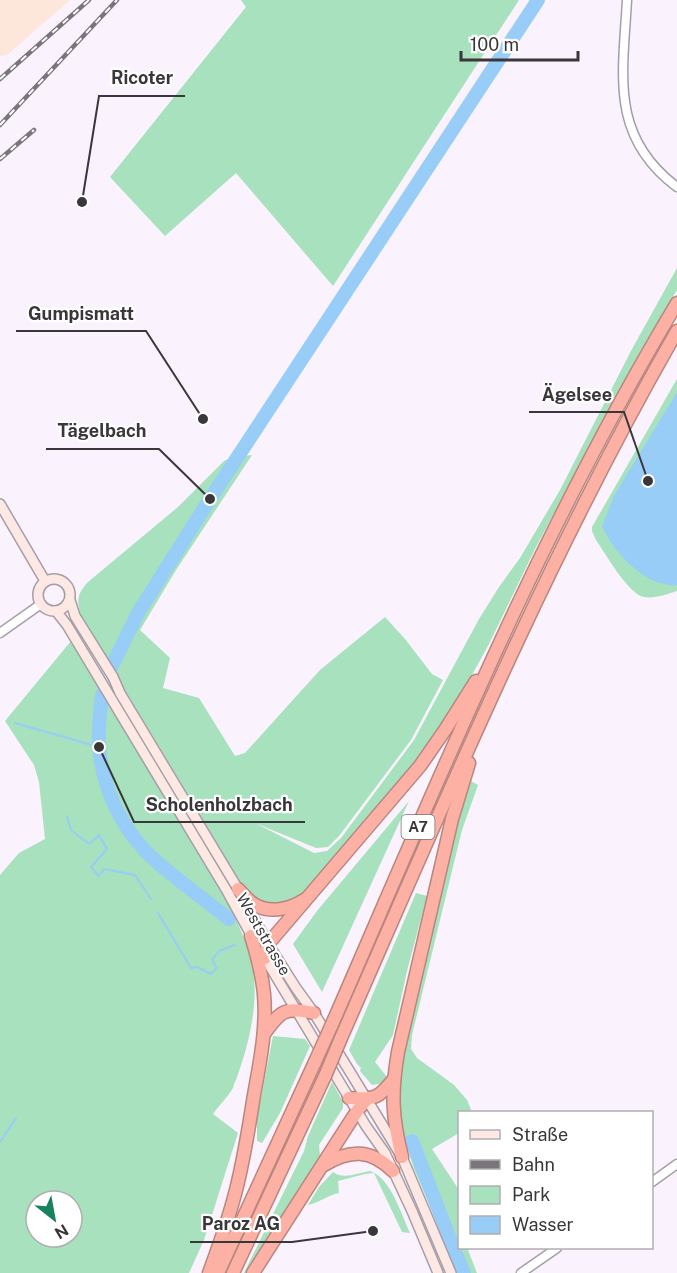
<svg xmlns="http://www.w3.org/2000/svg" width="677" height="1273" viewBox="0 0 677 1273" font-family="'Public Sans',sans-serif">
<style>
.commercial{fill:#fde6da}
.green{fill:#a7e1be;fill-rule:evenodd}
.water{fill:#97cdf7}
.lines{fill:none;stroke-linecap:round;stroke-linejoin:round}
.stream{stroke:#97cdf7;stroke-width:2}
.river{stroke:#97cdf7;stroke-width:14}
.tertiary-casing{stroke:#a59ea8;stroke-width:11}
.secondary-casing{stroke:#a59ea8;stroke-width:12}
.motorway-casing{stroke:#b8867f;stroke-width:15}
.tertiary{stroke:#fff;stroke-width:8}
.secondary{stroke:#fee8e4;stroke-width:9}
.motorway{stroke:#fcb1a4;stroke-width:12}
.rail-casing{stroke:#79757b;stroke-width:4.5}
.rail{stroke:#fff;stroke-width:2;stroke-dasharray:7;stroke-linecap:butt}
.motorway-bridge-casing{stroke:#b8867f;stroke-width:15;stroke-linecap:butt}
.motorway-bridge{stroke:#fcb1a4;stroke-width:12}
.labels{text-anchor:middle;stroke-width:4.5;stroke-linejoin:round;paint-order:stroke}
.shield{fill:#fff;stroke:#757376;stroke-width:1.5}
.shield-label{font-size:15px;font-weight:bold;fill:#3a373b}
.street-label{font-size:16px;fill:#3a373b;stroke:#fff}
.leader{fill:none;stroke:#3a373b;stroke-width:2}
.callout-dot{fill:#3a373b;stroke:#fff;stroke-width:2}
.callout-label{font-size:18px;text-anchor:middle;font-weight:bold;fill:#3a373b;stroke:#fff;stroke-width:4.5;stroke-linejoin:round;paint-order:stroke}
</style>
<rect width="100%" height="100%" fill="#faf2fc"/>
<polygon class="commercial" points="0,0 70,0 7,55 0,56"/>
<g class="green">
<polygon points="241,0 519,0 333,286 236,173 165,236 110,177 246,7"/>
<path d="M677 268V290L642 348 536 547 489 644 456 704 426 750 303 895C281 907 273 909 250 898L189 798H190L81 617C77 601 76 595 88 582L178 507 224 461 230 458 252 455 176 570 140 630 170 658 163 688 199 698 235 756 245 753 320 670 385 617 405 639 432 674 443 680 411 740 339 836 328 847 316 848 255 823 314 853 327 851 341 838 414 740 479 619 499 587 520 558 560 490 632 349Z"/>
<path d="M677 379V591C667 594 655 599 644 597 629 595 605 553 596 540L592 531V527Z"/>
<path d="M71 641 226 900C255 955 262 984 247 1045 244 1057 240 1068 236 1080 234 1083 234 1085 233 1088 228 1097 219 1105 213 1114L238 1133 204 1240 189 1273H0V875L19 853 45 839 39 782 34 765 5 721ZM36 1201H72V1237H36Z"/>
<polygon points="469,780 478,785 462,830 412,1035 411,1049 417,1058 454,1085 467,1100 472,1112 460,1112 459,1133 432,1149 459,1190 460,1248 474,1248 468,1250 477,1273 459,1273 414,1169 406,1144 404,1145 399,1115 398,1090 401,1056 456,822"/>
<polygon points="409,801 322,992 293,944 317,911"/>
<polygon points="416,893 427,896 407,971 393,1035 375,1062 387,1077 384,1083 372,1085 360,1071 361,1068 357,1064 349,1050"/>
<polygon points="273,1036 305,1039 310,1046 280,1113 262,1143 257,1141 257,1119"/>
<polygon points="332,1082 343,1102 343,1108 319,1145 320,1156 246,1273 244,1273 304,1151 308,1136"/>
<path d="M370 1171C391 1178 401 1214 410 1233L402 1232 374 1173 365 1174 338 1181 339 1193C328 1195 319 1203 308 1205L319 1187 333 1172C343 1180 358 1173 370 1171Z"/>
</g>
<path class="water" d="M677 392V585L674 586C666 584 657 583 650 579 630 568 611 547 602 526L614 496Z"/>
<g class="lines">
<g class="stream">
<polyline points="15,723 99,747"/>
<polyline points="67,816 71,830 89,844 99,835 107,849 91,867 99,876 104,869 135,875 151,899"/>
<polyline points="158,913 191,968 197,967 211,974 217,968 212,960 219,951 235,945"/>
<polyline points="0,1142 16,1118"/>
</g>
<g class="river">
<polyline points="112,666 138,613 210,499 538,0"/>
<path d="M102 695C100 712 98 728 99 745 102 789 123 833 157 862 180 882 205 900 229 919"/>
<polyline points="412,1141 455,1252 464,1273"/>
</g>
<g class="tertiary-casing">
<g id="tertiary">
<path d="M627 0C623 74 609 136 677 187"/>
<polyline points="0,633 41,604"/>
<polyline points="652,1182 677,1164"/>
<polyline points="521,1273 557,1248"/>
</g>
</g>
<g class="secondary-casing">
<g id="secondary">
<polyline points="0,504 45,581"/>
<circle cx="54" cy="595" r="16"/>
<polyline points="70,600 75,616 113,677 120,693 238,889 268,944 296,988 314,1013 402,1157 451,1273"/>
<polyline points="56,611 67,625 227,891 254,940"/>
<polyline points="263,955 366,1126 385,1153 412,1211 438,1273"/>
</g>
</g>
<g class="motorway-casing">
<g id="motorway">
<path d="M238 889C242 893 247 899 252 903 268 914 288 910 304 900"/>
<polyline points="265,958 268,944 420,766 445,730 476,681"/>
<path d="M333 1022C439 779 540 531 677 303"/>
<path d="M264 1034C281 1010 285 1007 314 1013"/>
<path d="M341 1038C446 799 547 557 677 331"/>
<path d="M349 1098C375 1099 377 1100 394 1079"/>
<path d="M402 1157C392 1117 391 1093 398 1052L452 819 469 763"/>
<path d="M324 1165C350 1149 371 1149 393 1171"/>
<path d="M209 1273C219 1246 229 1218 236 1190 244 1159 249 1127 254 1095 260 1062 267 1028 264 994 262 974 257 955 251 936"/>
<polyline points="218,1273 315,1062"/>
<polyline points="233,1273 325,1076"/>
<polyline points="253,1273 357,1111 367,1099"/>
</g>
</g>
<use href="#tertiary" class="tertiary"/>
<use href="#secondary" class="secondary"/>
<use href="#motorway" class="motorway"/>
<g class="rail-casing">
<g id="rail">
<polyline points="0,79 89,0"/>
<polyline points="0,125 117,0"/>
<polyline points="0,159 34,130"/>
</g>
</g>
<use href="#rail" class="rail"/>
<g class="motorway-bridge-casing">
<g id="motorway-bridge">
<polyline points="315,1062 333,1022"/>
<polyline points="325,1076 341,1038"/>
</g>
</g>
<use href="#motorway-bridge" class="motorway-bridge"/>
</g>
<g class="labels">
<rect class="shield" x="401.5" y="815" width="33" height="24" rx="4.5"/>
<g class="shield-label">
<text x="418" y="832">A7</text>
</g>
<g class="street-label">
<text transform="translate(264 934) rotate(60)" y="6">Weststrasse</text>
</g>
</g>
<path class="leader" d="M82 202L99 96H185M203 419L146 331H16M648 481L624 412H529M210 499L159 449H46M99 747L134 822H305M373 1231L292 1242H190"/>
<g class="callout-dot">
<circle cx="82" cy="202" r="6"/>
<circle cx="203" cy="419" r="6"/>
<circle cx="648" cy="481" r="6"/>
<circle cx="210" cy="499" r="6"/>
<circle cx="99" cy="747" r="6"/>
<circle cx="373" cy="1231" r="6"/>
</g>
<g class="callout-label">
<text x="142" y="84">Ricoter</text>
<text x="81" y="320">Gumpismatt</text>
<text x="577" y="401">Ägelsee</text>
<text x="102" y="437">Tägelbach</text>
<text x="219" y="811">Scholenholzbach</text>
<text x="241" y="1230">Paroz AG</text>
</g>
<rect x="458" y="1111" width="195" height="138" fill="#ffffff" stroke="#b0afb1" stroke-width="1.5"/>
<rect x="470" y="1130" width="30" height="9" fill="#fee8e4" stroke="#b0afb1" stroke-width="1.5"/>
<text x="512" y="1141" font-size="18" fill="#3a373b">Straße</text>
<rect x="470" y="1160" width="30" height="9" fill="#79757b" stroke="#b0afb1" stroke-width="1.5"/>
<text x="512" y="1171" font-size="18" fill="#3a373b">Bahn</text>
<rect x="470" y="1186" width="30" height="18" fill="#a7e1be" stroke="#b0afb1" stroke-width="1.5"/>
<text x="512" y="1201" font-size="18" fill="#3a373b">Park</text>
<rect x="470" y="1216" width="30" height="18" fill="#97cdf7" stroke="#b0afb1" stroke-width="1.5"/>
<text x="512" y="1231" font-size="18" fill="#3a373b">Wasser</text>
<g transform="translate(54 1219) rotate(149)"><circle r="28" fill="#ffffff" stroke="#b0afb1" stroke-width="1.5"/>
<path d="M0-4.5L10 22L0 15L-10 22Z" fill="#18825d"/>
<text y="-9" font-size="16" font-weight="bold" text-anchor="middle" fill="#3a373b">N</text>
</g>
<path d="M461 51v9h117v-9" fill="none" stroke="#3a373b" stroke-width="3"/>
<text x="470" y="51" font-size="18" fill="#3a373b" stroke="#ffffff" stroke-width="4.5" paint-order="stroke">100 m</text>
</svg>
